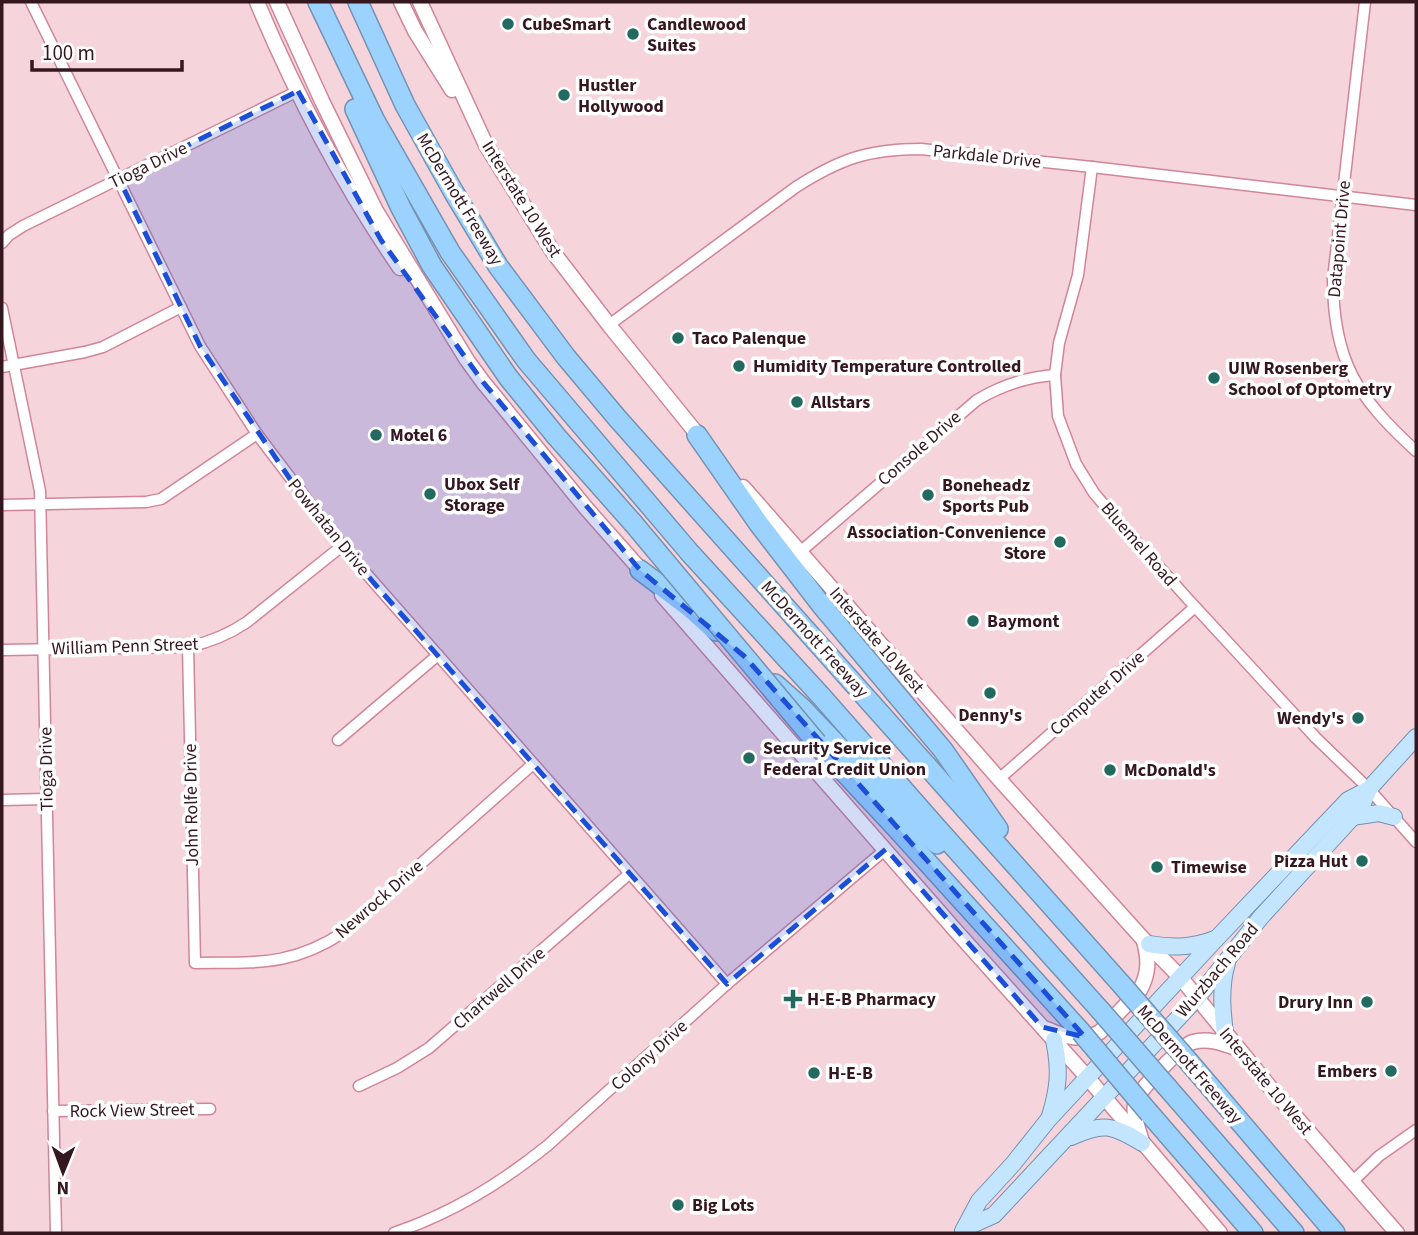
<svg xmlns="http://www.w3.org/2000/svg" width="1418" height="1235" viewBox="0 0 1418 1235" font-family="'Source Sans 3',sans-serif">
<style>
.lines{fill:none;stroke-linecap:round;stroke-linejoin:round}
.street-casing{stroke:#d1859a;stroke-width:13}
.secondary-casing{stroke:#d1859a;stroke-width:17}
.primary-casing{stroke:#7791b0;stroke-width:18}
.highway-casing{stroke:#7791b0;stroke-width:22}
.street{stroke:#fff;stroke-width:10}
.secondary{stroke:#fff;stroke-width:14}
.primary{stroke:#c3e5fe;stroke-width:16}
.highway{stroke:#9bd3fe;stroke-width:19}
.highway-bridge-casing{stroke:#7791b0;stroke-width:22;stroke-linecap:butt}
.highway-bridge{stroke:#9bd3fe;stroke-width:19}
.marked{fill:#1d4ed8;fill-opacity:0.2;stroke:#1d4ed8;stroke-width:5;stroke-dasharray:14 9;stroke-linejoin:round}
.poi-dot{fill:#22695f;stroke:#fff;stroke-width:2.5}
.labels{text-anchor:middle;stroke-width:7;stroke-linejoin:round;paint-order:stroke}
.poi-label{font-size:18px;font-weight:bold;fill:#351720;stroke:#fff;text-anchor:start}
.street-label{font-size:18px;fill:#351720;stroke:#fff}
</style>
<rect width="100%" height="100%" fill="#f6d4dc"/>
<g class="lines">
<g class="street-casing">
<g id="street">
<polyline points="31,2 200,346 257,434 342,546 727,984"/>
<path d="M1365 2 1333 279C1333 361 1357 397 1416 451"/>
<polyline points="1092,167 1078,275 1059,343 1055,375 1058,416 1076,464 1094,493 1110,512 1187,598 1316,738 1369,789 1416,842"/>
<polyline points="2,243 9,235 23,226 298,91"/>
<polyline points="2,308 40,491 56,1233"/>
<path d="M609 325 796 187C840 159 868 149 921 149L1092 167 1416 205"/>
<polyline points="2,367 85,352 103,347 181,307"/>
<polyline points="2,505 146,502 161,499 257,434"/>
<path d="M800 552 977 400C1002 385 1026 377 1055 375"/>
<path d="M188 647 195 963C255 962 291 967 344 932L533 764"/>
<path d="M2 650 188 647C210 642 228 635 247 622L342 546"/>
<polyline points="338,740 438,655"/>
<polyline points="999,779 1195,607"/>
<polyline points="2,800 46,799"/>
<polyline points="359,1086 397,1068 429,1048 629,874"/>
<polyline points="53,1111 210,1109"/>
<polyline points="1352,1182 1379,1156 1416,1130"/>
<path d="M394 1233C452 1213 498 1185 547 1146L727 984 886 849"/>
</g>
</g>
<g class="secondary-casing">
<g id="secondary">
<path d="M257 2C296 95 343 185 400 268"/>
<polyline points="277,2 322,101 376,211 467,360 483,382 586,508 647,577"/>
<polyline points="401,2 415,31 452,90"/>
<polyline points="420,2 486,145 553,252 609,325 702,440"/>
<polyline points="743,487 999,779 1143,939 1181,978 1269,1086 1397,1233"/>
<polyline points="662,595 956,931 1087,1077 1220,1233"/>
<path d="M1047 1029C1064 1037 1082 1042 1100 1032L1140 990C1149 973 1149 960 1144 941"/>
<path d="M1141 1138C1137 1126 1132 1112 1136 1100 1141 1088 1182 1045 1193 1042 1208 1038 1222 1043 1236 1048"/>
</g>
</g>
<g class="primary-casing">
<g id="primary">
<polyline points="1352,817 1379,813 1394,817"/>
<path d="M1149 944C1172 948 1192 948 1215 939"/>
<path d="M1225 1033C1222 1009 1220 987 1227 963"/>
<path d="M1050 1116C1059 1087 1060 1069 1054 1040"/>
<path d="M1071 1137C1104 1122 1112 1125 1142 1143"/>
<polyline points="965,1228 994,1215 1197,998 1261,917 1361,808 1369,789 1416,737"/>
<polyline points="963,1231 979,1201 1013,1164 1048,1120 1217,938 1348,800 1369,789"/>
</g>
</g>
<g class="highway-casing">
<g id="highway">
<polyline points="318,2 375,121 450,252 526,360 690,553 821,696 937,828 1100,1010"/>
<polyline points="358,2 405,105 453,191 498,266 566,357 618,419 1122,985"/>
<polyline points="355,109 401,208 432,266 508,377 556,436 633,523"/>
<polyline points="697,435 759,524 823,607 943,750 998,829"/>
<polyline points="640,570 689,607 716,631"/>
<polyline points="775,684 802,708 896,807 937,844"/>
<polyline points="817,743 899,831 1081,1032"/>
<polyline points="1189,1062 1335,1233"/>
<polyline points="1167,1087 1294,1233"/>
<polyline points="1150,1114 1253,1233"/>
</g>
</g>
<use href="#street" class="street"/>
<use href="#secondary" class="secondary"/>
<use href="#primary" class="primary"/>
<use href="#highway" class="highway"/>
<g class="highway-bridge-casing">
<g id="highway-bridge">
<polyline points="633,523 817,743"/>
<polyline points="1122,985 1189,1062"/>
<polyline points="1100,1010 1167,1087"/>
<polyline points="1081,1032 1150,1114"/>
</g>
</g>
<use href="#highway-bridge" class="highway-bridge"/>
</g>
<path class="marked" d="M298 91 381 240 483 382 640 570 744 656 1085 1037 1042 1027 886 849 727 984 373 582 290 479 200 346 119 179Z"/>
<g class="poi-dot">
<circle cx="508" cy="24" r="7"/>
<circle cx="633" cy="34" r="7"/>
<circle cx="564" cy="95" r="7"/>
<circle cx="678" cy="338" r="7"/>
<circle cx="739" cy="366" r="7"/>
<circle cx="1214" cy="378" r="7"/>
<circle cx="797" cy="402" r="7"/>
<circle cx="376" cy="435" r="7"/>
<circle cx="430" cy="494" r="7"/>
<circle cx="928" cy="495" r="7"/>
<circle cx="1060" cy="542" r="7"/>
<circle cx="973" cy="621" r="7"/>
<circle cx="990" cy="693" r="7"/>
<circle cx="1358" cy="718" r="7"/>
<circle cx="749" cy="758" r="7"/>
<circle cx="1110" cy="770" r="7"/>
<circle cx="1362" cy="861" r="7"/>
<circle cx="1157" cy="867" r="7"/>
<path d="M789.5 988.5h7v7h7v7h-7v7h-7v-7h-7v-7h7z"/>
<circle cx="1367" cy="1002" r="7"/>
<circle cx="1391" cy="1071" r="7"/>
<circle cx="814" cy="1073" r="7"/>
<circle cx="678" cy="1205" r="7"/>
</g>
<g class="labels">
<g class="poi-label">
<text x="522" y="30">CubeSmart</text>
<text x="647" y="30">Candlewood<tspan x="647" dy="21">Suites</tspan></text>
<text x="578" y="91">Hustler<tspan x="578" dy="21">Hollywood</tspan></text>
<text x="692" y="344">Taco Palenque</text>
<text x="753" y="372">Humidity Temperature Controlled</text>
<text x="1228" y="374">UIW Rosenberg<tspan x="1228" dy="21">School of Optometry</tspan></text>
<text x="811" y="408">Allstars</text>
<text x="390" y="441">Motel 6</text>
<text x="444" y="490">Ubox Self<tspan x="444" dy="21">Storage</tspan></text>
<text x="942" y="491">Boneheadz<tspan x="942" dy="21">Sports Pub</tspan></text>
<text x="1046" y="538" text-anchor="end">Association-Convenience<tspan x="1046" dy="21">Store</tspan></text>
<text x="987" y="627">Baymont</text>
<text x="990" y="721" text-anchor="middle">Denny's</text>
<text x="1344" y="724" text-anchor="end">Wendy's</text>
<text x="763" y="754">Security Service<tspan x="763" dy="21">Federal Credit Union</tspan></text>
<text x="1124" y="776">McDonald's</text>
<text x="1348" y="867" text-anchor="end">Pizza Hut</text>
<text x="1171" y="873">Timewise</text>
<text x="807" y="1005">H-E-B Pharmacy</text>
<text x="1353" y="1008" text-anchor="end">Drury Inn</text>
<text x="1377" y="1077" text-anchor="end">Embers</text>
<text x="828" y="1079">H-E-B</text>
<text x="692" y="1211">Big Lots</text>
</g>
<g class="street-label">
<text transform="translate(987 156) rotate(6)" y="6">Parkdale Drive</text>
<text transform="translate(148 165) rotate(-26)" y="6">Tioga Drive</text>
<text transform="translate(460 199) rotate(59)" y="6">McDermott Freeway</text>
<text transform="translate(522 199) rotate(58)" y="6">Interstate 10 West</text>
<text transform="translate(1339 239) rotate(-85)" y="6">Datapoint Drive</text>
<text transform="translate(919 448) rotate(-41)" y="6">Console Drive</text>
<text transform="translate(329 527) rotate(51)" y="6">Powhatan Drive</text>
<text transform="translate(1139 544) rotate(49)" y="6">Bluemel Road</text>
<text transform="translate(815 639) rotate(48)" y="6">McDermott Freeway</text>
<text transform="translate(877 640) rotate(49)" y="6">Interstate 10 West</text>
<text transform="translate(125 646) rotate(-2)" y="6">William Penn Street</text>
<text transform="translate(1097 693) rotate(-41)" y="6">Computer Drive</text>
<text transform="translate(46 769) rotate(-91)" y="6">Tioga Drive</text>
<text transform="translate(191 805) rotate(-91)" y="6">John Rolfe Drive</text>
<text transform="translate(379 899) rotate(-41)" y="6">Newrock Drive</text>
<text transform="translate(1217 970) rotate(-50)" y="6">Wurzbach Road</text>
<text transform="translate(499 988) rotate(-41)" y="6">Chartwell Drive</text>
<text transform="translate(649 1055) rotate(-42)" y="6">Colony Drive</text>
<text transform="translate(1190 1064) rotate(49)" y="6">McDermott Freeway</text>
<text transform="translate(1266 1081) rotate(50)" y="6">Interstate 10 West</text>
<text transform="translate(132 1110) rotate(-1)" y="6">Rock View Street</text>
</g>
</g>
<rect width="1418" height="1235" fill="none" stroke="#351720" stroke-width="7"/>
<g transform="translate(63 1172) rotate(181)" stroke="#ffffff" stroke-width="5" paint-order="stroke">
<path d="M0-5L12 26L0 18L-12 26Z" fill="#351720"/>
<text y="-10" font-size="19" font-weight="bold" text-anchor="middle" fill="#351720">N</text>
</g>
<path d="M32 60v10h150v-10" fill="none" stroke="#351720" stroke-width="3.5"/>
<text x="42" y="60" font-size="21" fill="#351720" stroke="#ffffff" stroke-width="5" paint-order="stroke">100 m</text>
</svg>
